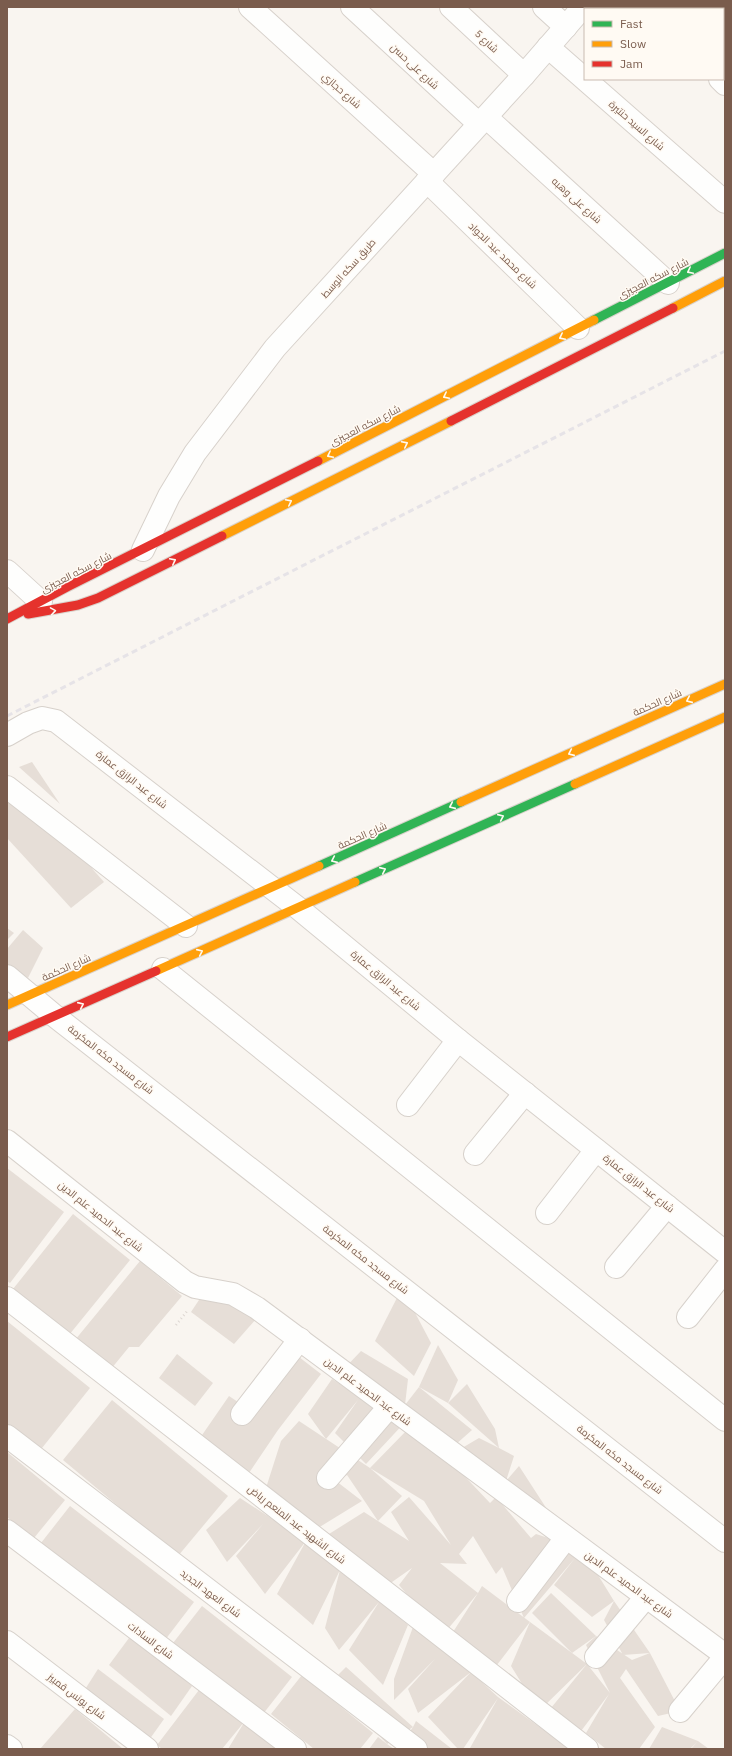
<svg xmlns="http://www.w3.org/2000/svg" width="732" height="1756" viewBox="0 0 732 1756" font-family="'IBM Plex Sans',Cairo,sans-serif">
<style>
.building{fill:#e6ded7}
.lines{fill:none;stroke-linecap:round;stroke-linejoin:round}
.street-casing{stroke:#d7d1cb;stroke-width:24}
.fast-casing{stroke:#d9d2cb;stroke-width:11}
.slow-casing{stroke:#d9d2cb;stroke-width:11}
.jam-casing{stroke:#d9d2cb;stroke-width:11}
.path{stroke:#dcd5d0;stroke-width:2.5;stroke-dasharray:1 3;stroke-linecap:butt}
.street{stroke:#fefefd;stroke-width:22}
.fast{stroke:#30b455;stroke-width:9}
.slow{stroke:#ff9f0a;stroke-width:9}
.jam{stroke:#e5322d;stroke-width:9}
.rail{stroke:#e6e3e7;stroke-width:3;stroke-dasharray:6 4;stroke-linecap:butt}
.oneway{stroke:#fffaf3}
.labels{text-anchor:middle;stroke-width:3;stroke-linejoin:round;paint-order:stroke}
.street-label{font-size:10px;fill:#7a5c4d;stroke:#fffaf3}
</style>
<rect width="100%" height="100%" fill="#f9f5f0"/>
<g class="building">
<polygon points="32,762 60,804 19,767"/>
<polygon points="11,777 104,882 71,908 7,838 7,779"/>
<polygon points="7,928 14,933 7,940"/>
<polygon points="23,930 43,948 28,978 7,966 7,949"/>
<polygon points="7,1168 64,1212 10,1283 7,1281"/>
<polygon points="73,1214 130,1260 69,1335 13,1289"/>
<polygon points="140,1261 182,1296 139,1347 129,1347 111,1369 75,1340"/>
<polygon points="402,1288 431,1343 414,1376 375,1341"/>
<polygon points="201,1297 230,1301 256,1319 234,1344 191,1312"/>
<polygon points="7,1321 90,1388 38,1453 7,1428"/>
<polygon points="438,1345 458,1380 448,1403 419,1387"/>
<polygon points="361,1351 408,1379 405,1405 419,1387 472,1430 455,1445 342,1371"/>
<polygon points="177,1354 213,1383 195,1406 159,1378"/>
<polygon points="299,1357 321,1374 278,1430 249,1473 200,1438 229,1396 256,1414"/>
<polygon points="332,1379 360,1397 407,1420 366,1464 335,1433 358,1400 326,1439 308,1414"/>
<polygon points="467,1384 495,1429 499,1448 514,1456 506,1481 519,1466 554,1520 462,1448 479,1438 499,1448 448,1403"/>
<polygon points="112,1400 228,1496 178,1556 63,1460"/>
<polygon points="299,1421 370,1468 407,1430 455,1466 490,1503 496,1497 531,1538 536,1534 582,1549 614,1601 592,1617 554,1585 575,1558 524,1618 502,1567 496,1574 473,1536 459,1554 467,1564 440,1563 478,1593 482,1586 530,1622 490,1674 453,1632 478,1593 442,1636 399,1585 412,1568 382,1589 329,1534 364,1512 409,1541 391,1512 409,1497 451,1545 424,1501 370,1468 402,1496 378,1521 347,1475 336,1481 362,1501 318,1528 265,1491 281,1441"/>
<polygon points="7,1452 65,1500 34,1538 7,1517"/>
<polygon points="240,1498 306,1541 340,1570 313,1625 277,1594 306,1541 265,1594 236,1556 263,1524 227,1562 206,1530"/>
<polygon points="70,1506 194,1602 165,1640 41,1543"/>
<polygon points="340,1570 408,1625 383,1685 349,1650 379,1602 339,1650 325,1628"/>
<polygon points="551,1593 596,1636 572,1653 532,1613"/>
<polygon points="614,1601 650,1653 680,1711 658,1716 626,1669 620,1678 655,1727 639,1749 606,1749 586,1733 609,1694 575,1739 551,1708 587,1664 539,1711 511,1666 530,1622 587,1664 610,1693 586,1645 596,1636 632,1660 650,1653 623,1655 604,1620"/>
<polygon points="202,1606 292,1677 263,1714 173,1643"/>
<polygon points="413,1627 443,1651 451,1643 471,1672 418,1713 408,1689 435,1659 394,1700 394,1679"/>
<polygon points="132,1634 192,1686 171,1716 109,1665"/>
<polygon points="346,1667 413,1727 416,1721 452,1749 403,1749 400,1746 413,1727 387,1744 330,1683"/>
<polygon points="98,1669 164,1719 149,1740 84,1691"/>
<polygon points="471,1672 498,1697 570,1749 471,1749 470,1748 498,1698 463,1749 458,1749 428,1717"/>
<polygon points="302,1675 373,1733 360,1749 314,1749 271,1714"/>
<polygon points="199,1690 245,1721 282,1749 228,1749 245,1721 222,1749 162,1749 157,1745"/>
<polygon points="75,1709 123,1749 40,1749"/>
<polygon points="662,1727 698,1741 709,1749 691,1749 697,1742 690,1749 649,1749"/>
<polygon points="378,1737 387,1744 394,1749 369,1749"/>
</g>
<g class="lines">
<g class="street-casing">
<g id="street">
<polyline points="250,7 434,174"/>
<polyline points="352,7 479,124"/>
<polyline points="451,7 524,75"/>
<polyline points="544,7 566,27"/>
<polyline points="638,7 641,9"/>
<polyline points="548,47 725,202"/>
<polyline points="720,79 725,84"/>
<polyline points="486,117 668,283"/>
<polyline points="427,181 578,328"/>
<polyline points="143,550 169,496 195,453 275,348 524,75 583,7"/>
<polyline points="7,571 41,602"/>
<polyline points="7,735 28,723 42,718 56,721 298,908 458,1040 725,1252"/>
<polyline points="7,787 186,926"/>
<polyline points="163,969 725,1420"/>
<polyline points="7,976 56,1017 725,1541"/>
<polyline points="408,1105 458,1040"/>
<polyline points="7,1141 185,1282 195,1287 233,1294 257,1308 725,1655"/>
<polyline points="475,1154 525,1093"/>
<polyline points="547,1213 596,1150"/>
<polyline points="616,1267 667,1206"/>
<polyline points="7,1298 587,1749"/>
<polyline points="688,1317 725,1270"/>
<polyline points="242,1414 300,1339"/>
<polyline points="7,1436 416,1749"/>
<polyline points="328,1478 389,1407"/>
<polyline points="7,1531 295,1749"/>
<polyline points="518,1601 566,1538"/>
<polyline points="7,1642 147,1749"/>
<polyline points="596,1657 646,1597"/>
<polyline points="680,1711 725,1657"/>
<polyline points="7,1746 11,1749"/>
</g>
</g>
<g class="fast-casing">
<g id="fast">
<polyline points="594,320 725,253"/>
<polyline points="319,866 461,802"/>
<polyline points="355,882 575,784"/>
</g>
</g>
<g class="slow-casing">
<g id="slow">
<polyline points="673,308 725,281"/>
<polyline points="318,461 594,320"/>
<polyline points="222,536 451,421"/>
<polyline points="575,784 725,717"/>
<polyline points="461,802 725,684"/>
<polyline points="156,971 355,882"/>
<polyline points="7,1005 319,866"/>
</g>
</g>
<g class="jam-casing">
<g id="jam">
<polyline points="451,421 673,308"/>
<polyline points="28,614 78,605 98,598 222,536"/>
<polyline points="7,619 67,587 318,461"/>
<polyline points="7,1037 156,971"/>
</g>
</g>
<polyline class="path" points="176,1325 188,1310"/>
<use href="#street" class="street"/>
<use href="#fast" class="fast"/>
<use href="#slow" class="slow"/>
<use href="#jam" class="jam"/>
<polyline class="rail" points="7,716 725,351"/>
</g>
<defs><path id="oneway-chevron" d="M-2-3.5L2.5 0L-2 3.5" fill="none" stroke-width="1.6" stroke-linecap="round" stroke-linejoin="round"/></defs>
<g class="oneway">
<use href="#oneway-chevron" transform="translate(690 271) rotate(153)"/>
<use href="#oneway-chevron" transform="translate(562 337) rotate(153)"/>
<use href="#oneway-chevron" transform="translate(446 396) rotate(153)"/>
<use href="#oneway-chevron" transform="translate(405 444) rotate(-27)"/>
<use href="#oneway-chevron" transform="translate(330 455) rotate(153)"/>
<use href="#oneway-chevron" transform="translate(289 502) rotate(-27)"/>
<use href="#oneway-chevron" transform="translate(173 561) rotate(-27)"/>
<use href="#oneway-chevron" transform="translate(53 611) rotate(-9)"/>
<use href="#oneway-chevron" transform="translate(689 700) rotate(156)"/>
<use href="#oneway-chevron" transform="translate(571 753) rotate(156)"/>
<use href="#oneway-chevron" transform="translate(452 806) rotate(156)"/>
<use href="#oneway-chevron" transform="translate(501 817) rotate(-24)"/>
<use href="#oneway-chevron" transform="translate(334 860) rotate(156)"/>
<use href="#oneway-chevron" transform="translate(383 870) rotate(-24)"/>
<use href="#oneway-chevron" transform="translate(200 952) rotate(-24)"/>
<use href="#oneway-chevron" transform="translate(81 1005) rotate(-24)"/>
</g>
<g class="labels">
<g class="street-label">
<text transform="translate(487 41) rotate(43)" y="4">شارع 5</text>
<text transform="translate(415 66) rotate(43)" y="4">شارع على حسن</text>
<text transform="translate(342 90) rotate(42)" y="4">شارع حجازي</text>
<text transform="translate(637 125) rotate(41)" y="4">شارع السيد حنتيرة</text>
<text transform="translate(577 200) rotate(42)" y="4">شارع على وهبه</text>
<text transform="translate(503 255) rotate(44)" y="4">شارع محمد عبد الجواد</text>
<text transform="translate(348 268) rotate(-48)" y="4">طريق سكه الوسط</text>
<text transform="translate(653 278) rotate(-27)" y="4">شارع سكه العجيزى</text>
<text transform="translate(365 425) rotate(-27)" y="4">شارع سكه العجيزى</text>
<text transform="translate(76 572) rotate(-27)" y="4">شارع سكه العجيزى</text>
<text transform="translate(657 702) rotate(-24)" y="4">شارع الحكمة</text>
<text transform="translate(132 779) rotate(38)" y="4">شارع عبد الرازق عمارة</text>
<text transform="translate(362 835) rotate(-24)" y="4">شارع الحكمة</text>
<text transform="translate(66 967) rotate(-24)" y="4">شارع الحكمة</text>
<text transform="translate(386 980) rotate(40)" y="4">شارع عبد الرازق عمارة</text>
<text transform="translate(111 1059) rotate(38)" y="4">شارع مسجد مكه المكرمة</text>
<text transform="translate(639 1183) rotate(38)" y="4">شارع عبد الرازق عمارة</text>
<text transform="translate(101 1216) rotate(39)" y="4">شارع عبد الحميد علم الدين</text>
<text transform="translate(366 1259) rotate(38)" y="4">شارع مسجد مكه المكرمة</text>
<text transform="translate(368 1391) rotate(37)" y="4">شارع عبد الحميد علم الدين</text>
<text transform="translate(620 1459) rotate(38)" y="4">شارع مسجد مكه المكرمة</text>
<text transform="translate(297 1524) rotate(38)" y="4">شارع الشهيد عبد المنعم رياض</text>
<text transform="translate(629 1584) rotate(36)" y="4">شارع عبد الحميد علم الدين</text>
<text transform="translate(211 1593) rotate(37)" y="4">شارع العهد الجديد</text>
<text transform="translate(151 1640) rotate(37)" y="4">شارع السادات</text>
<text transform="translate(77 1696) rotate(37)" y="4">شارع يونس قمبيز</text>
</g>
</g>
<rect width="732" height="1756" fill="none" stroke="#7a5c4d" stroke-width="16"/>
<rect x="584" y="8" width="140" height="72" fill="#fffaf3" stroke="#cabbb1"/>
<rect x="592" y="21" width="20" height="6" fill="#30b455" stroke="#cabbb1"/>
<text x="620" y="28" font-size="12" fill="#7a5c4d">Fast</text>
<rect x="592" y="41" width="20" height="6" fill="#ff9f0a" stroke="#cabbb1"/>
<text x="620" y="48" font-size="12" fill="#7a5c4d">Slow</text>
<rect x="592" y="61" width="20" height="6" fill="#e5322d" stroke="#cabbb1"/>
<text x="620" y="68" font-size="12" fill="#7a5c4d">Jam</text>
</svg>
